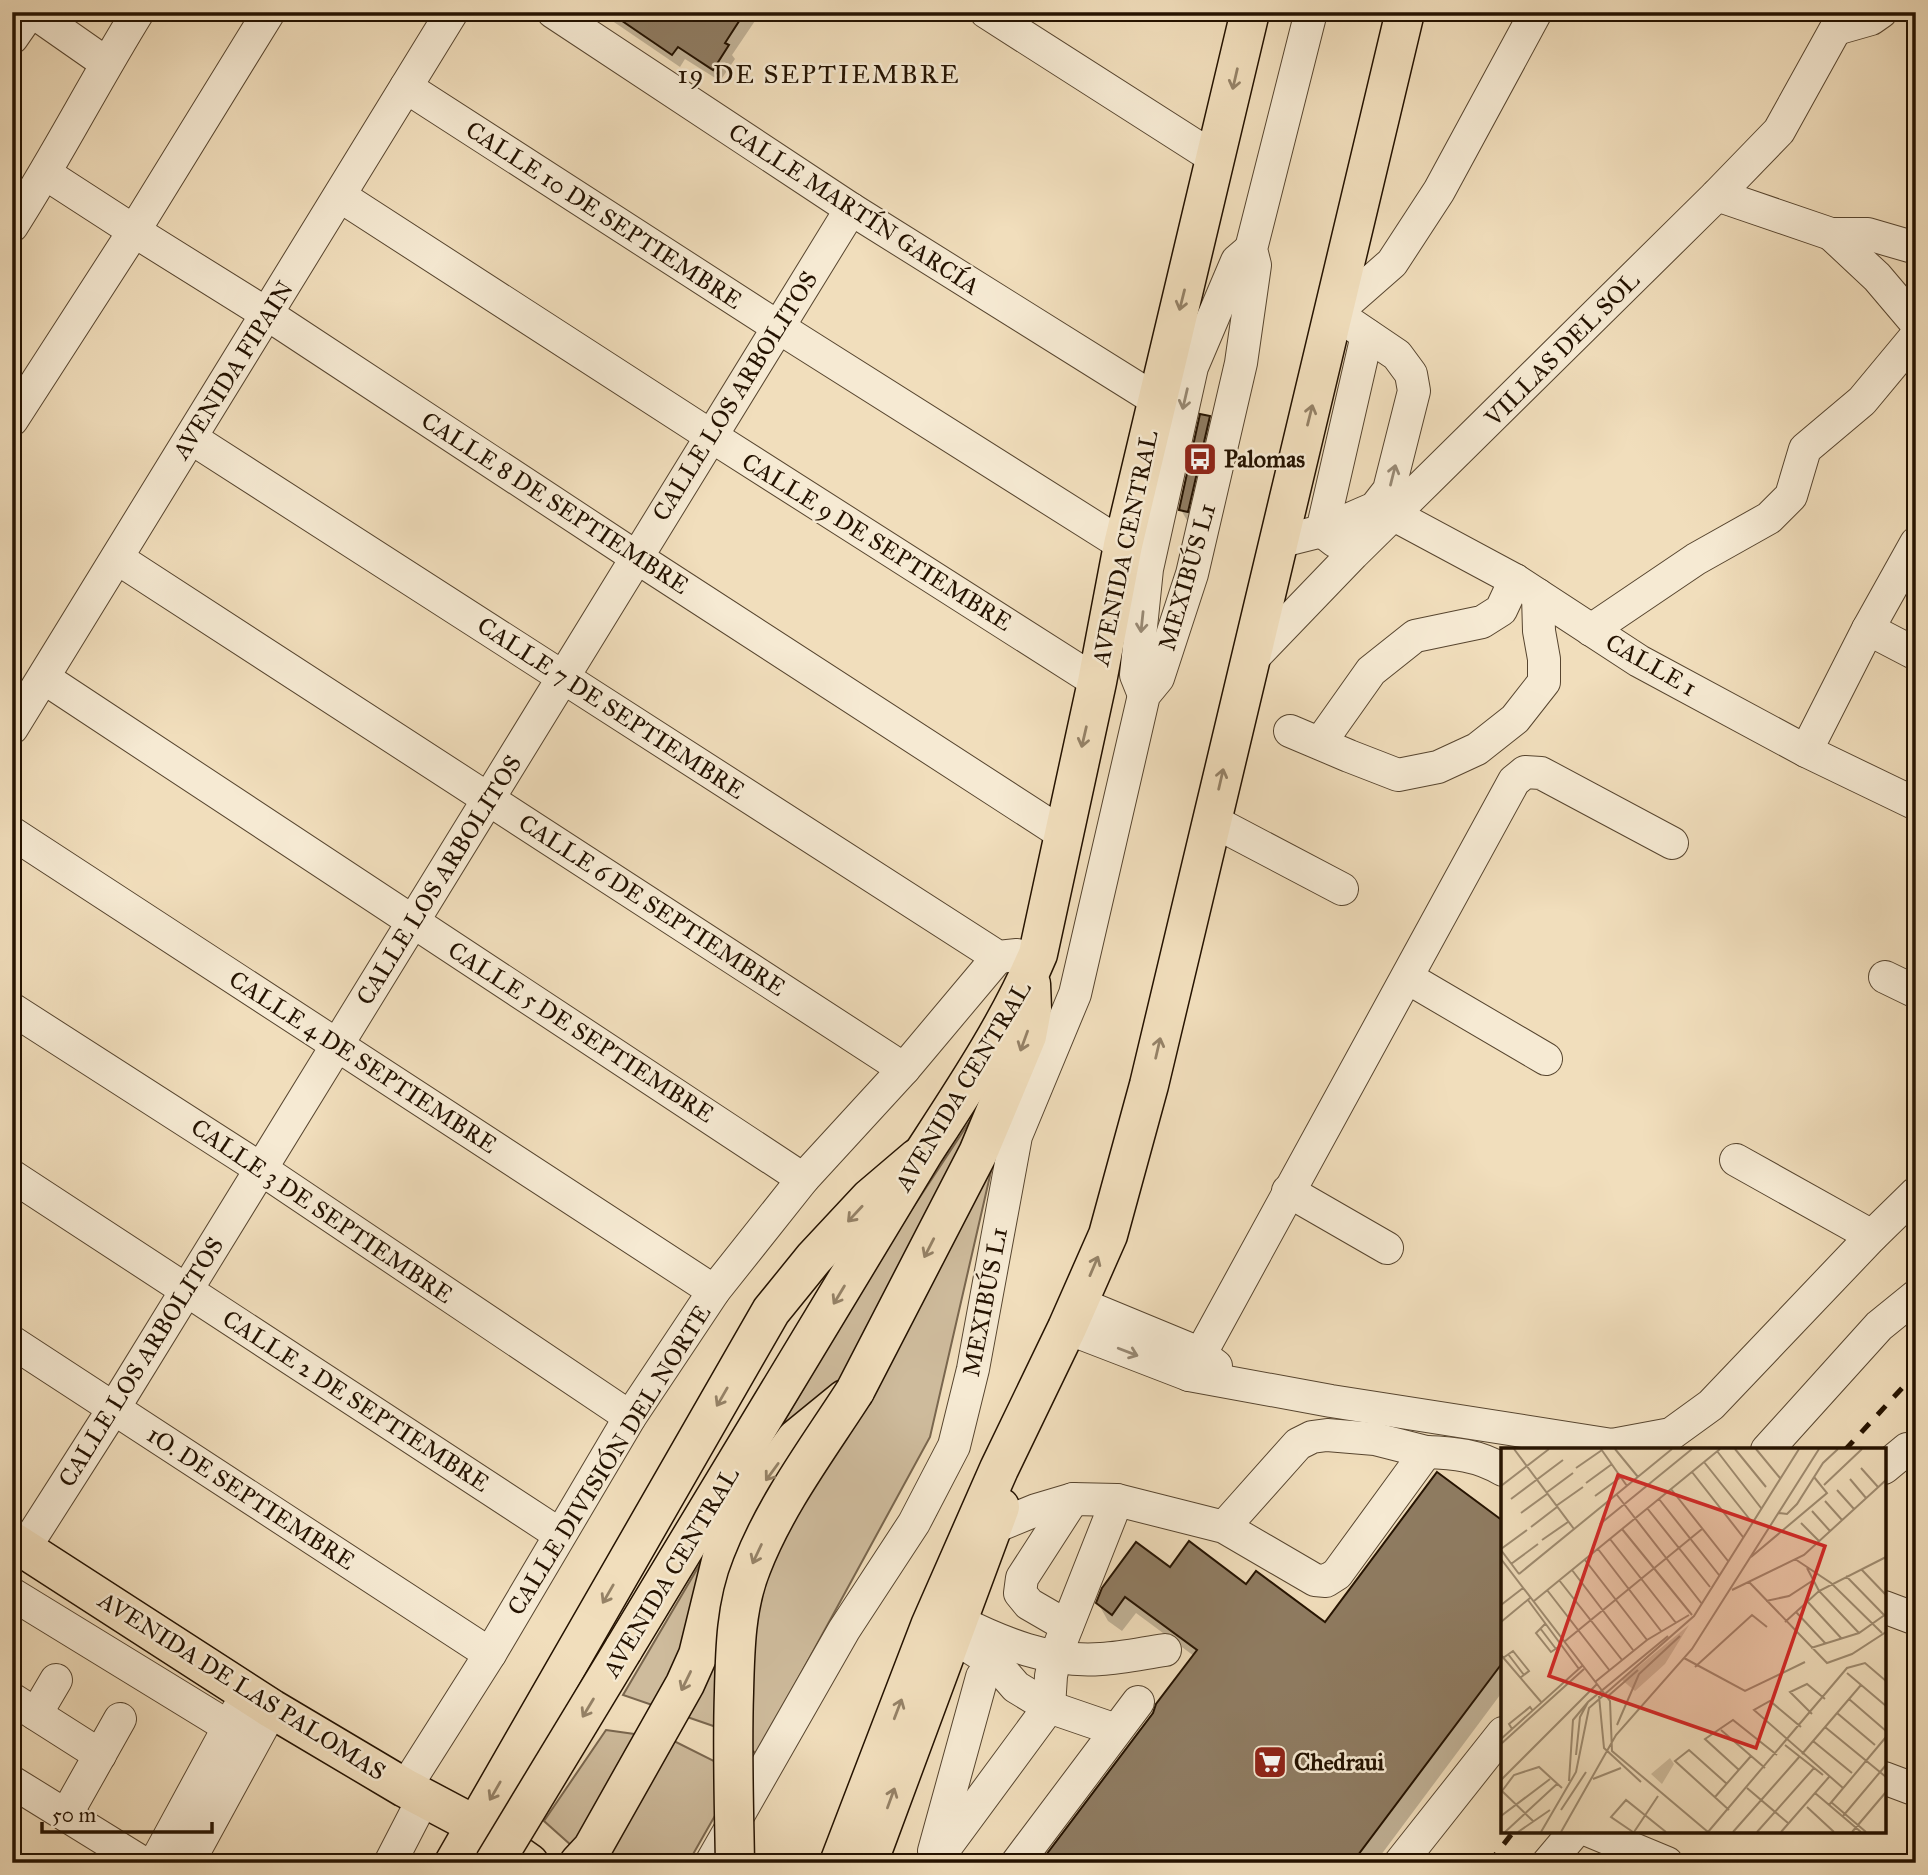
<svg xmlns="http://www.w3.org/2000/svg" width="1928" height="1875" viewBox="0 0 1928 1875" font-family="'IM FELL Great Primer',serif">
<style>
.green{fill:#cebb9c;stroke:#79664e;stroke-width:2}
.shadow{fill:#0003}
.building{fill:#8f7c62;stroke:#241200;stroke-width:2}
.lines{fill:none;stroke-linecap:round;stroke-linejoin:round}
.minor-casing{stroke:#57452f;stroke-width:34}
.major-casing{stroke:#241200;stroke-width:41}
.highway-casing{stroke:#241200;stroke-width:41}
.minor{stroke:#f6ead3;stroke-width:32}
.major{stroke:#f1debc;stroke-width:38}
.highway{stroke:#f1debc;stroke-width:38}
.rail{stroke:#241200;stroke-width:5;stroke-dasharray:12 12;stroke-linecap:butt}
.highway-bridge-casing{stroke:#241200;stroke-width:41;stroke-linecap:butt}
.highway-bridge{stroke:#f1debc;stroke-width:38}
.oneway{stroke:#958267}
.oneway2{stroke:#988974}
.labels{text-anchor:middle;stroke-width:5;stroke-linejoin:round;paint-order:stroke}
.street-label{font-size:24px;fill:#241200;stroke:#f6ead3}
.poi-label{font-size:24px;font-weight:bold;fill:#241200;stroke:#f6ead3;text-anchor:start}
.neighbourhood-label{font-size:26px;letter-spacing:2px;fill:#241200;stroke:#f6ead3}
.inset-road{fill:none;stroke:#9f8c71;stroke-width:2}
.view{fill:#d62828;fill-opacity:0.15;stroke:#d62828;stroke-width:3.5}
.inset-edge{fill:none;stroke:#241200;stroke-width:3.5}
</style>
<rect width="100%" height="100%" fill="#f1debc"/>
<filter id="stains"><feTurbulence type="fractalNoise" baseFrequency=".00286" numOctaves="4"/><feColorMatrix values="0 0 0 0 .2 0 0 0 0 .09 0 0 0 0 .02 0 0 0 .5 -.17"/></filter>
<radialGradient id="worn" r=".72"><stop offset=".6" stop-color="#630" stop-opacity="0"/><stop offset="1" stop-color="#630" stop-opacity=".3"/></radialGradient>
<g class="green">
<polygon points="1020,1045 930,1437 757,1754 722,1729 623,1695 883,1253"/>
<polygon points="606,1730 670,1739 716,1762 737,1777 688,1863 591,1863 544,1821"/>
</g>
<g class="shadow">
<polygon points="605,12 761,12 732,55 735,59 720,81 685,59 680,67 608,18"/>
<polygon points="870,12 881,12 877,17"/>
<polygon points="1209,417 1216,430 1188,522 1181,510"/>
<polygon points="1503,1523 1503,1691 1375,1863 1041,1863 1154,1714 1194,1656 1136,1613 1122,1631 1108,1621 1098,1603 1170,1569 1246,1586 1325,1625"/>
</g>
<g class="building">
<polygon points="609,12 745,12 725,43 729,45 713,70 678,47 672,55"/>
<polygon points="1200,414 1210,416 1188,512 1179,510"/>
<polygon points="1437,1472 1503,1521 1503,1662 1352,1863 1040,1863 1153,1713 1156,1704 1197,1650 1125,1597 1112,1615 1096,1603 1102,1588 1136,1542 1170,1567 1189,1541 1246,1584 1256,1571 1325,1622"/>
</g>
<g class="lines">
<g class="minor-casing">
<g id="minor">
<polyline points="33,12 106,63"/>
<polyline points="553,12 851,209 1158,401"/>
<polyline points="986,12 1216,159"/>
<polyline points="1836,29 1871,19 1881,12"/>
<polyline points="12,38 30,12"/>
<polyline points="406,87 778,327 1123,545"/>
<polyline points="46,174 134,231 267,314 636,557 1063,834"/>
<polyline points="1717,195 1831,234 1868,234 1916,248"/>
<polyline points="340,196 711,436 1097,682"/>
<path d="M12 226C57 156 94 83 138 12"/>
<polyline points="1831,234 1877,277 1916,323"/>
<polyline points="12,420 134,231 269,12"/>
<polyline points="191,438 998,957 1017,955"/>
<polyline points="1394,515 1515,580 1639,661 1806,751 1916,804"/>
<polyline points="1335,541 1322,531 1367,335"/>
<polyline points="1278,542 1322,531 1375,508 1389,490 1414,391 1411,374 1397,355 1335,313 1392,263 1439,191 1536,12"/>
<polyline points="117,558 904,1069"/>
<polyline points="1868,629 1916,654"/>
<polyline points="1591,630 1696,559 1769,518 1791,496 1805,449 1862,401 1916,336"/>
<polyline points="1249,662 1353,554 1717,195 1779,131 1845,12"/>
<polyline points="44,678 803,1179"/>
<polyline points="1144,695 1136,675 1147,569 1192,367 1237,261 1251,249"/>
<polyline points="12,728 452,12"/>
<polyline points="1290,731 1349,756 1398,775 1438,767 1477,749 1515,719 1544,682 1544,659 1539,631 1538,595"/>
<polyline points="1320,743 1371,671 1415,636 1482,622 1501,610 1515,580"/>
<polyline points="1806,751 1868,629 1916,543"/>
<polyline points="1211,820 1342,889"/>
<polyline points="12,833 714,1291"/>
<polyline points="1885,977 1916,992"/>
<polyline points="1408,978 1546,1059"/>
<polyline points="12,1009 261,1169 630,1417"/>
<polyline points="1736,1160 1872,1236"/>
<polyline points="12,1176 559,1534"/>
<polyline points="1288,1191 1387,1248"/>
<polyline points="1078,1303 1199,1353 1216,1366"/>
<polyline points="1067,1328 1189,1375 1331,1401 1612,1445 1671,1434 1711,1405 1872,1236 1916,1193"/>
<polyline points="12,1342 490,1654"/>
<polyline points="1189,1375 1514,781 1525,772 1541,773 1672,843"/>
<polyline points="1767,1450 1879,1326 1916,1296"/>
<path d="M1426 1452C1454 1453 1478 1455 1503 1470"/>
<polyline points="1884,1468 1907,1449 1916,1452"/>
<polyline points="992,1528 1036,1510 1073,1499 1117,1500 1224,1527 1315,1580 1326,1581 1337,1574 1426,1452 1375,1439 1327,1435 1312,1437 1298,1444 1224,1527"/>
<polyline points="24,1549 114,1408 851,209"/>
<polyline points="12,1594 229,1727"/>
<polyline points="1884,1607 1916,1619"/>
<path d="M958 1621C1002 1643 1050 1663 1101 1659 1123 1658 1144 1653 1165 1650"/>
<polyline points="1067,1626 1029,1604 1020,1593 1022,1578 1073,1499"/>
<polyline points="971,1648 996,1664 1016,1687 1049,1707 1116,1730"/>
<polyline points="12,1699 100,1755"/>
<polyline points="36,1714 56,1680"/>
<polyline points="1884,1778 1916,1790"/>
<polyline points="12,1782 143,1863"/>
<polyline points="405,1788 490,1654 630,1417 714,1291 803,1179 904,1069 998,957"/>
<polyline points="66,1815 120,1719"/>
<polyline points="1590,1831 1667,1863"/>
<polyline points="934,1851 982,1677"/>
<polyline points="155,1863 238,1710"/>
<polyline points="188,1863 272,1709"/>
<polyline points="390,1863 423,1799"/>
<polyline points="711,1863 844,1630 914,1523 954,1446 973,1369 1016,1136 1075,994 1144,695 1158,678 1192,574 1241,363 1255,265 1251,249 1311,12"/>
<polyline points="934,1863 1049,1707 1051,1676 1055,1657 1117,1500"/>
<polyline points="1017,1863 1138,1702"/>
<polyline points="1400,1863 1503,1733"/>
<polyline points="1548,1863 1575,1831"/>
</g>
</g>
<g class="major-casing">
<g id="major">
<polyline points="12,1541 272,1709 405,1788 475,1825 529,1863"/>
<polyline points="454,1863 771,1311 814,1258 870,1198 917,1158"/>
<polyline points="579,1863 592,1849 685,1684 698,1655 722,1557 761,1487 796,1439 845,1399"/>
<polyline points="868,1863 1000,1507"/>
</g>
</g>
<g class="highway-casing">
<g id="highway">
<polyline points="855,1391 978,1153 1027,1036 1032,1009 1031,984"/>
<path d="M623 1650 924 1152C965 1089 1009 1023 1038 954L1097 682 1123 545 1250 12"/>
<polyline points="839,1863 930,1626 999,1469 1067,1328 1108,1235 1149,1085 1405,12"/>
</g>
</g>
<use href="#minor" class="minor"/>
<use href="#major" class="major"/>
<use href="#highway" class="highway"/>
<g class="rail">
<polyline points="1845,1450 1916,1373"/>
<polyline points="1489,1863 1514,1831"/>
</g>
<g class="highway-bridge-casing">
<g id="highway-bridge">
<polyline points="494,1863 623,1650"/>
<path d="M735 1863C734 1806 732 1749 734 1692 735 1649 736 1605 752 1566 776 1504 819 1447 855 1391"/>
</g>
</g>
<use href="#highway-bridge" class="highway-bridge"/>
</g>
<defs><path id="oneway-shaft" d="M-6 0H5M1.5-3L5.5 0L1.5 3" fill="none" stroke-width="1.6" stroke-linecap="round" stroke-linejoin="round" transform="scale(1.75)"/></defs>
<g class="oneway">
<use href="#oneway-shaft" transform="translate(1235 79) rotate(103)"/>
<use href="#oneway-shaft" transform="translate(1182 300) rotate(104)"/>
<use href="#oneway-shaft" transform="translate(1310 415) rotate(-76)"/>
<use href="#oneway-shaft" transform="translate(1084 737) rotate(103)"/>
<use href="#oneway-shaft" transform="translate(1221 779) rotate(-77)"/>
<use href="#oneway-shaft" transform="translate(1024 1041) rotate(110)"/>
<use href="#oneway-shaft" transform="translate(1158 1048) rotate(-77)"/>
<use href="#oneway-shaft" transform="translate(855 1214) rotate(133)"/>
<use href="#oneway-shaft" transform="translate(929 1248) rotate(117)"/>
<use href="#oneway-shaft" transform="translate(1094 1266) rotate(-67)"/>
<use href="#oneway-shaft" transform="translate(839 1295) rotate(121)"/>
<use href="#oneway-shaft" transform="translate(722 1397) rotate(120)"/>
<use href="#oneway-shaft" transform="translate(772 1472) rotate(126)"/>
<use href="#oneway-shaft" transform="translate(757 1554) rotate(115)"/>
<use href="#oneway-shaft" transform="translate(608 1594) rotate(120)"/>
<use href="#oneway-shaft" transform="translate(686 1681) rotate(116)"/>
<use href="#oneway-shaft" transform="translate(588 1708) rotate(121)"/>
<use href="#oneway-shaft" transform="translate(898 1709) rotate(-69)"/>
<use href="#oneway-shaft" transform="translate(495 1791) rotate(120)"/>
<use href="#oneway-shaft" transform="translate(891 1798) rotate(-70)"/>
</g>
<g class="oneway2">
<use href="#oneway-shaft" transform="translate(1185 399) rotate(103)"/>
<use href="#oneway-shaft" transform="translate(1393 475) rotate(-76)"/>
<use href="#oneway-shaft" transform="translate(1142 622) rotate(96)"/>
<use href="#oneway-shaft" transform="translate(1128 1352) rotate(21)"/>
</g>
<defs>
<g id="bus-square" transform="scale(1.75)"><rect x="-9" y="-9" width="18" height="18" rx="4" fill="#8f2418" stroke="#f6ead3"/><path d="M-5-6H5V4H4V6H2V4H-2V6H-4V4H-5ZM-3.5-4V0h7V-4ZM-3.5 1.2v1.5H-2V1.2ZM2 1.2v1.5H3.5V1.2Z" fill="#fff"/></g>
<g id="supermarket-square" transform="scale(1.75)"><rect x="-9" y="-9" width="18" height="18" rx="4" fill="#8f2418" stroke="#f6ead3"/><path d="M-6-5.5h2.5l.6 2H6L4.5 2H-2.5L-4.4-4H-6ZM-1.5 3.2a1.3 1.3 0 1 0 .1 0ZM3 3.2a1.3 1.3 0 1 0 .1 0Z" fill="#fff"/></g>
</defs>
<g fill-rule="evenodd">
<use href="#bus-square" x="1200" y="459"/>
<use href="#supermarket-square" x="1270" y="1762"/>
</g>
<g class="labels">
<g class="street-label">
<text transform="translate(854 209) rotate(33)" y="8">CALLE MARTÍN GARCÍA</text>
<text transform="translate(604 215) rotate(33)" y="8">CALLE 10 DE SEPTIEMBRE</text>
<text transform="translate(1562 349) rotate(-45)" y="8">VILLAS DEL SOL</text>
<text transform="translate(233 370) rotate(-58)" y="8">AVENIDA FIPAIN</text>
<text transform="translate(735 396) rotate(-58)" y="8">CALLE LOS ARBOLITOS</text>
<text transform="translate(555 503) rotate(33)" y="8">CALLE 8 DE SEPTIEMBRE</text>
<text transform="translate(877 542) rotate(32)" y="8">CALLE 9 DE SEPTIEMBRE</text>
<text transform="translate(1125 548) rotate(-78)" y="8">AVENIDA CENTRAL</text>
<text transform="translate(1187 577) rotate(-74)" y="8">MEXIBÚS L1</text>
<text transform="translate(1651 665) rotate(30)" y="8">CALLE 1</text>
<text transform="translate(611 708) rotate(33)" y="8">CALLE 7 DE SEPTIEMBRE</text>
<text transform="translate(439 880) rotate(-58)" y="8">CALLE LOS ARBOLITOS</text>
<text transform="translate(652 905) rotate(33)" y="8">CALLE 6 DE SEPTIEMBRE</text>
<text transform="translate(581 1032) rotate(33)" y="8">CALLE 5 DE SEPTIEMBRE</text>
<text transform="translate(363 1062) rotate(33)" y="8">CALLE 4 DE SEPTIEMBRE</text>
<text transform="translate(963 1086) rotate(-59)" y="8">AVENIDA CENTRAL</text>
<text transform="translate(322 1211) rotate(34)" y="8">CALLE 3 DE SEPTIEMBRE</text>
<text transform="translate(985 1302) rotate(-79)" y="8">MEXIBÚS L1</text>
<text transform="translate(141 1362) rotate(-58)" y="8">CALLE LOS ARBOLITOS</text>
<text transform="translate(356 1401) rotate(33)" y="8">CALLE 2 DE SEPTIEMBRE</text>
<text transform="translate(609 1460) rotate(-58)" y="8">CALLE DIVISIÓN DEL NORTE</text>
<text transform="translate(251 1498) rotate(33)" y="8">1O. DE SEPTIEMBRE</text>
<text transform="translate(671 1572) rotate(-59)" y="8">AVENIDA CENTRAL</text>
<text transform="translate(242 1686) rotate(32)" y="8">AVENIDA DE LAS PALOMAS</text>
</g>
<g class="poi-label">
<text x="1224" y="467">Palomas</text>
<text x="1294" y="1770">Chedraui</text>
</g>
<g class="neighbourhood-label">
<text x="819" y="83">19 DE SEPTIEMBRE</text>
</g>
</g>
<g transform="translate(1501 1448)">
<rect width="385" height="385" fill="#f1debc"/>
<path d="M188 177 164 216 134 243 121 232ZM169 310 173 316 161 336 150 326Z" fill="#cebb9c"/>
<path class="inset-road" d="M13 1 73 81M100 1 126 38M114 1 137 29M234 1 265 39M255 1 279 30M216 3 260 60M203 14 250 73M75 20 101 2M360 20 377 39M191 24 242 89M349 31 365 50M85 35 111 16M323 37 361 1M0 38 48 1M170 41 227 113M336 42 353 61M45 45 72 25M116 47 201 156M94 48 120 29M10 51 62 12M158 51 218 127M324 53 341 72M55 58 82 39M146 60 209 139M311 63 329 83M20 65 46 46M278 65 286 66 296 56 322 15 337 1M300 75 318 93M99 76 191 1M30 79 56 59M121 81 191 167M109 91 175 175M41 92 67 74M0 101 26 82M97 101 160 183M0 102 18 126M250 109 326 45 313 29M0 111 109 253 111 303 207 384M294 111 330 135 381 185M84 112 146 192M10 116 37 96M306 120 318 143 358 185M360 121 385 147M71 122 132 202M18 126 171 1M345 128 384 168M58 132 121 212M248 134 326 215 351 206 385 184M46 142 109 223M231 142 303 107 385 32M27 152 78 221M33 153 219 1M265 153 288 148 311 133M306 153 341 191M0 157 22 140M295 164 325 196M0 174 29 150M284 174 318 143 385 109M44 176 35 185 50 204 59 198M39 180 55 201M63 194 201 81M310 200 358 185 385 166M7 206 23 227M0 207 41 255M2 210 12 203 28 223 19 230M183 210 244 243 304 214M194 219 251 167 266 179M346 225 385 258M94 234 146 192 188 167M98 248 103 300 140 334M106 249 137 222M348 251 385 283M336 265 374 297M311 266 289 244 306 236 324 251M116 277 138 226 179 188M300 279 269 253 253 262 342 340M324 279 385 329M11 281 8 276 29 259 32 263M220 282 264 320M0 291 81 218M312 293 351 325M0 296 83 221M284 297 322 327M301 306 360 237M75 307 79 269 87 254 167 188M238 322 204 291 232 272 276 307M92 331 120 320M0 332 96 236M68 333 72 272 87 254M226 336 188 302 174 313 228 362M246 340 287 375M1 343 13 327 38 319 61 340M1 343 32 373M314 345 360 384M214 349 250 308M330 354 365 384M328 357 385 289M306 359 333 384M60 362 85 324M0 368 49 331M342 368 385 317M4 384 56 336M17 384 49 362M40 384 75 324 88 260 193 168 298 1M60 384 115 287 191 201 318 1M132 384 110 369 125 352 165 384M133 384 157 348M207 384 346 220 364 215 385 233M232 384 299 308M256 384 313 320M280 384 328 329M351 384 385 344"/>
<path class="view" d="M117 27 324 98 255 300 48 228Z"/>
<rect width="385" height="385" class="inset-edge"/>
</g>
<rect width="1928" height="1875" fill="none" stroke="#f1debc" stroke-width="42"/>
<rect x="14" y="14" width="1900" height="1847" fill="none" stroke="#241200" stroke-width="3.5"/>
<rect x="21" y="21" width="1886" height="1833" fill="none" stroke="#241200" stroke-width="2"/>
<path d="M42 1822v10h170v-10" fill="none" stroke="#241200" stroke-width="3.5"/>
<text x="52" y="1822" font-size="21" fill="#241200" stroke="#f6ead3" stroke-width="5" paint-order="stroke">50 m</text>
<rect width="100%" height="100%" filter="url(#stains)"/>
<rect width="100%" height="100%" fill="url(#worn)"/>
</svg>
